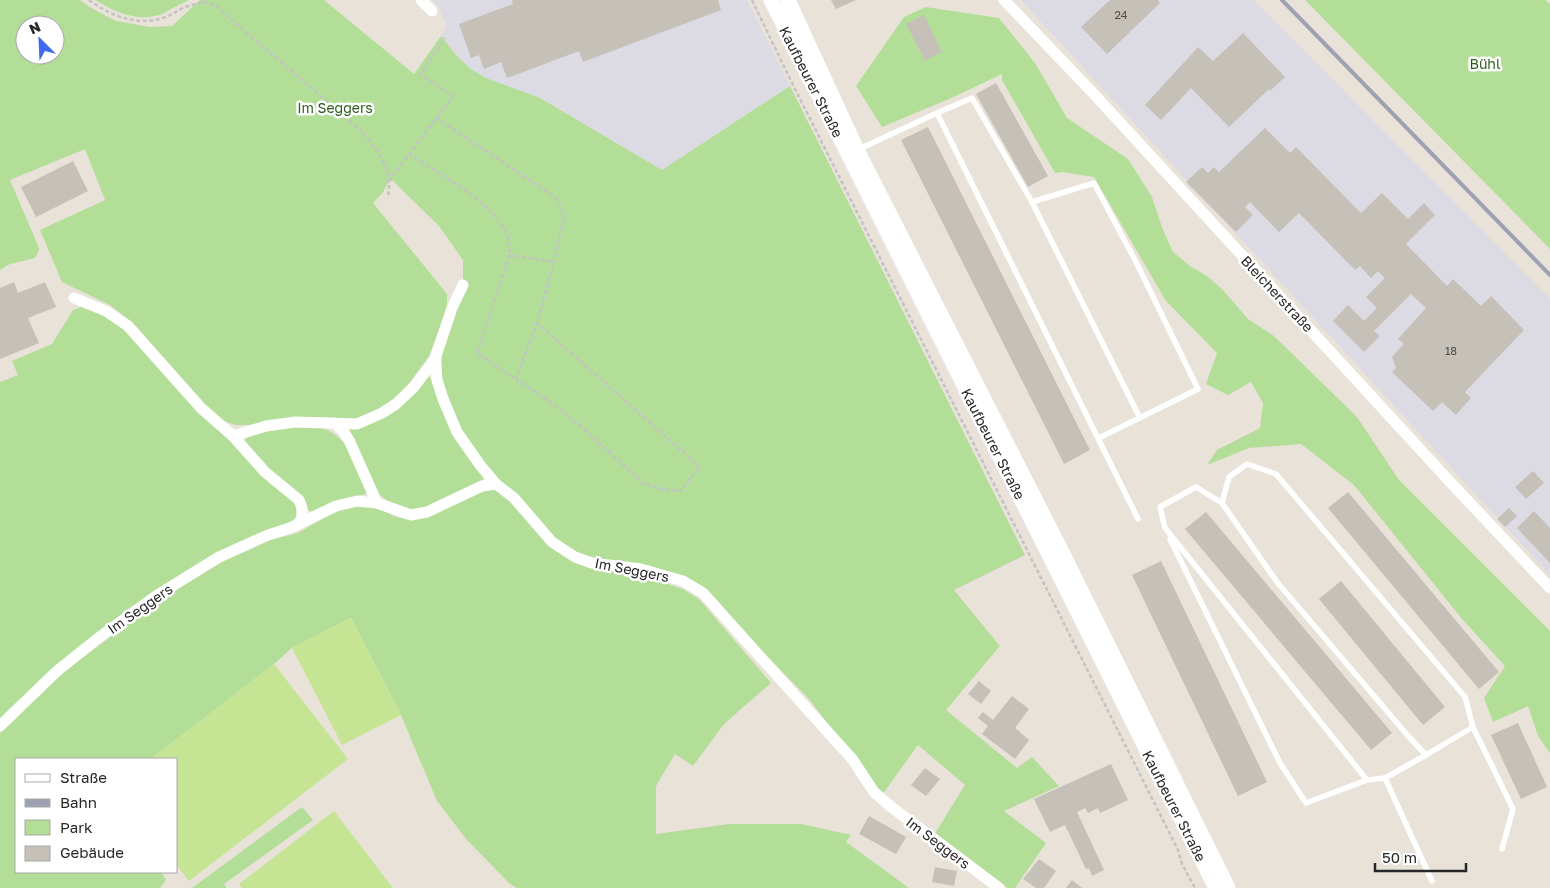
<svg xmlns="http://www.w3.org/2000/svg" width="1550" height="888" viewBox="0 0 1550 888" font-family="'Golos Text',sans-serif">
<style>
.industrial{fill:#dcdae2}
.green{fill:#b3de98;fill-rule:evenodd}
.pitch{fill:#c6e594}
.building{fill:#c5c0b8}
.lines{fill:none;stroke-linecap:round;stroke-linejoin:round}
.path{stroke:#c3c3c3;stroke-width:2.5;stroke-dasharray:4 2.5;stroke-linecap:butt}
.lane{stroke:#fff;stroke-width:5.5}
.street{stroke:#fff;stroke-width:11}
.secondary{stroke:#fff;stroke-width:15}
.rail{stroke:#9da1b1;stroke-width:4}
.labels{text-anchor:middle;stroke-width:5;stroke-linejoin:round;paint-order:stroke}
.number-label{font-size:11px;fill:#4e4d4b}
.park-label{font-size:14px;fill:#2d5f1c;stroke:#fff}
.street-label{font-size:14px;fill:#272727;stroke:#fff}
</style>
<rect width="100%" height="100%" fill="#e9e2d9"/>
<g class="industrial">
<polygon points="432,0 747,0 790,86 662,170 540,98 486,78 471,69 457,56 441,36 446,26 439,7"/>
<polygon points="1021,0 1254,0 1550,299 1550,575"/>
</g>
<g class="green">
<path d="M0 0H80L93 9 116 21 150 27 172 26 200 0H324L414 74 441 36 457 56 471 69 486 78 540 98 662 170 790 86 1025 555 954 590 1000 646 946 710 1017 768 1032 757 1059 786 1004 811 1046 843 1015 888H1008L934 835 965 785 918 745 882 795 809 699 737 626 706 590 577 555 556 539 483 464 461 430 442 380V354L463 284V260L439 226 393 181H389L383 192 373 203 447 294V308L429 356 410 382 393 400 380 409 355 419 318 417 295 418 250 425H236L221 420 206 406 133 323 110 305 62 282 40 230 105 200 85 149 10 180 39 248 38 253 35 258 10 264 0 270ZM25 25H55V55H25Z"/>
<path d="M95 0H190C180 3 171 10 162 14 138 23 115 12 95 0Z"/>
<polygon points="1305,0 1545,0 1550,4 1550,249"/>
<polygon points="926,7 999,18 1035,63 1067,118 1128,159 1152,197 1163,230 1173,252 1190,266 1207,276 1222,289 1248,319 1274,336 1357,417 1399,480 1550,631 1550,753 1538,736 1528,706 1493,722 1484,698 1505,666 1462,619 1354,485 1301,444 1249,448 1207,465 1217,450 1260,428 1263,403 1251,382 1228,395 1206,384 1217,353 1166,301 1094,177 1062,172 1055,173 1002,80 1002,74 949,99 882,127 856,86 904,17"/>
<polygon points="81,307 105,316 125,330 198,412 229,440 263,476 293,500 297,507 296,516 292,521 217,554 0,719 0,382 18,375 12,361 52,344 73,310"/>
<path d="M428 374 484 476 482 481C465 489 427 512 410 510 399 509 387 501 379 494L349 429 358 427Z"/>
<path d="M295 427C303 427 311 426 318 427 349 434 357 466 369 491L365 494 314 512 308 510 303 498 268 470 247 449 245 440 249 435 252 433Z"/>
<polygon points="484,490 495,490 512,500 549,545 683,589 699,599 771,683 724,724 693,766 675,754 656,786 656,834 729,824 801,824 851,835 846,842 909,888 517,888 510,884 467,840 437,801 401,715 351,618 292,648 274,664 151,759 16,759 16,872 161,872 166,880 160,888 0,888 0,733 60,675 159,600 222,562 270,540 298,533 338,510 358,506 378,508 396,517 411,520"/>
<polygon points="302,807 313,820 224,884 227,888 192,888"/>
</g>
<g class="pitch">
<polygon points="351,618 401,715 342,745 292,648"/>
<polygon points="274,664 348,759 189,881 176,864 176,759 151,759"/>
<polygon points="334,811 393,888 242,888 239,884"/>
</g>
<g class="building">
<polygon points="512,0 718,0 721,10 583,62 579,51 507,78 501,62 484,69 479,55 471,58 459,24 513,4"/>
<polygon points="831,0 856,0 836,9"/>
<polygon points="1110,0 1158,0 1160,3 1107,54 1081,27"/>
<polygon points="924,15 942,52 925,61 906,24"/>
<polygon points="1243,33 1285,77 1270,91 1269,89 1229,127 1191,88 1161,120 1145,105 1198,47 1213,61"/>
<polygon points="996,83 1048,176 1028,187 976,94"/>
<polygon points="928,127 1090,450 1064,464 901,140"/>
<polygon points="1265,128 1290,153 1296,147 1361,213 1382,193 1408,219 1424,203 1435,215 1406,244 1447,286 1453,279 1481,306 1491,296 1524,330 1465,392 1471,398 1456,415 1442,402 1433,411 1392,372 1396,368 1392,357 1404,344 1398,339 1426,308 1411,294 1374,331 1380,336 1364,352 1333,321 1348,305 1364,321 1377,308 1366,297 1385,278 1378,271 1371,278 1360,266 1355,270 1299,213 1279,232 1250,202 1245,207 1253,215 1236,232 1186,182 1202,167 1208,173 1214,167 1219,172"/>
<polygon points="73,161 88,191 36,217 21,187"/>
<polygon points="14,282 18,293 45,282 56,307 28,318 39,343 0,359 0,288"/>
<polygon points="1533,471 1544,483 1526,499 1515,487"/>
<polygon points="1348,492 1499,672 1479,689 1328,508"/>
<polygon points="1509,508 1517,516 1505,527 1497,519"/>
<polygon points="1534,511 1550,528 1550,563 1517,528"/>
<polygon points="1206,512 1392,733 1371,750 1185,529"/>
<polygon points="1161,561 1267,782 1238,796 1132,575"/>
<polygon points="1341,581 1445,707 1423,725 1319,599"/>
<polygon points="979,681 991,691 981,704 968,694"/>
<polygon points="1012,696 1029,709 1015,728 1029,740 1015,759 982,734 988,726 978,718 983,712 993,720"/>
<polygon points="1518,723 1547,787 1521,799 1491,735"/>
<polygon points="1111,764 1128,800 1100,813 1098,808 1088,813 1085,808 1077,812 1104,870 1092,876 1089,868 1086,869 1065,825 1050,832 1034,799"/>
<polygon points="925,768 940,779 926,796 911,785"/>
<polygon points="869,816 906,837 896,854 859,834"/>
<polygon points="1039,859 1056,871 1044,888 1036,888 1023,879"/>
<polygon points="935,867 957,871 954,886 932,882"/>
<polygon points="1072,880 1082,888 1066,888"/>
</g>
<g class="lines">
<g class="path">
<path d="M89 0C111 16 136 26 163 18 172 15 179 9 188 6 193 5 198 3 203 1L217 7 361 131C373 146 388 162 389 181 389 187 389 192 388 198"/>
<polyline points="752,0 790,79 1178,850 1182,864 1195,888"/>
<polyline points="436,118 555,197 561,206 564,217 554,262 537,323 516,379"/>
<path d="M409 154C439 174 487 199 505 230 510 240 510 250 508 260L477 353 554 405 585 430 643 483 664 490 680 491 700 467 537 323"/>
<polyline points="389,181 453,96 420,74 445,38"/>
<polyline points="509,255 554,262"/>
</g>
<g class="lane">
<polyline points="937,113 972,98 1032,202"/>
<polyline points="857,150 937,113 1138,519"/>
<polyline points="1099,438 1198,389 1136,262 1094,183 1032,202 1140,418"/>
<polyline points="1222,503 1196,487 1160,507 1165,528 1367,780 1385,778 1426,755"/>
<polyline points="1170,539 1280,763 1306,803 1367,780"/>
<polyline points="1473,727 1426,755 1409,737 1277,582 1222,503 1229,477 1247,464 1276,474 1465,697 1473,727 1513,809 1502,849"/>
<polyline points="1385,778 1432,881"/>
</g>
<g class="street">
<polyline points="421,0 432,11"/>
<polyline points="1004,0 1092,92 1452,484 1550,588"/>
<polyline points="463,285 452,308 435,359 437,380 443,399 457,432 480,465 496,484 514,498 552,542 575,557 592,563 641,569 683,581 703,593 853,760 874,792 890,806 999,888"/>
<polyline points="74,298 106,311 128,326 201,408 233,436 265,472 299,500 302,508 302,518 300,523"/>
<polyline points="334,423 343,431 349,440 377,503"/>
<polyline points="233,436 266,426 295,422 357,424 382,413 396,404 414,387 435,359"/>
<polyline points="0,726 57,671 97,639 156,596 219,557 268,535 290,528 336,506 357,501 377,503 411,515 427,512 482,486 496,484"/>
</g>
<g class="secondary">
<polyline points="771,0 1216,888"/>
<polyline points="788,0 857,150 1062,552 1228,888"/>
</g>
<polyline class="rail" points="1282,0 1550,275"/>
</g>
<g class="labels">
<g class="number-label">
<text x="1121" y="19">24</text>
<text x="1451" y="355">18</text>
</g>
<g class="park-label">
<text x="1485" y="69">Bühl</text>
<text x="335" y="113">Im Seggers</text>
</g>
<g class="street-label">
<text transform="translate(811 82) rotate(63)" y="5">Kaufbeurer Straße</text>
<text transform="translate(1277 294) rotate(47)" y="5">Bleicherstraße</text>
<text transform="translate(993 444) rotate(63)" y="5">Kaufbeurer Straße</text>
<text transform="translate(632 570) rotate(11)" y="5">Im Seggers</text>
<text transform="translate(140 609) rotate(-35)" y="5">Im Seggers</text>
<text transform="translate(1174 806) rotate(63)" y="5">Kaufbeurer Straße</text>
<text transform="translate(938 843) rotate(37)" y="5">Im Seggers</text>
</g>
</g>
<rect x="15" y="758" width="162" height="115" fill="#ffffff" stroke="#a9a9a9"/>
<rect x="25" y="774" width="25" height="8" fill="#ffffff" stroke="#a9a9a9"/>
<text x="60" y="783" font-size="15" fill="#272727">Straße</text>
<rect x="25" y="799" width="25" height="8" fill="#9da1b1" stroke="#a9a9a9"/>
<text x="60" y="808" font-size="15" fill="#272727">Bahn</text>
<rect x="25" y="820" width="25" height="15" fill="#b3de98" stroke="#a9a9a9"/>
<text x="60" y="833" font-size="15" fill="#272727">Park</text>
<rect x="25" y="846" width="25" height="15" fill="#c5c0b8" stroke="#a9a9a9"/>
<text x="60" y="858" font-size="15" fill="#272727">Gebäude</text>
<g transform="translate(40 40) rotate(336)"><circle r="24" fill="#ffffff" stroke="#a9a9a9"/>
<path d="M0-4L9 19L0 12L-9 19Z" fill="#3f69f0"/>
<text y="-8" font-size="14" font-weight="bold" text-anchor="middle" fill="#272727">N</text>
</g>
<path d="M1375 863v8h91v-8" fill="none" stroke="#272727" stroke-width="2.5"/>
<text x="1382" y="863" font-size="15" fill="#272727" stroke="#ffffff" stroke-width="4" paint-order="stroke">50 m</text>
</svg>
